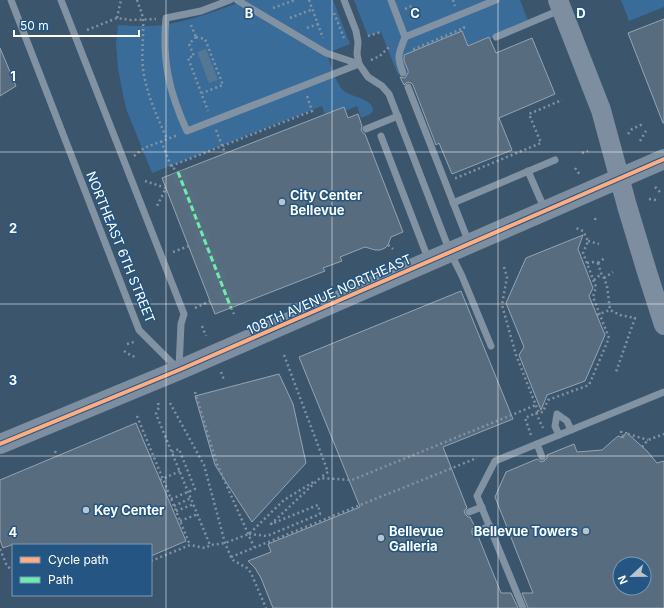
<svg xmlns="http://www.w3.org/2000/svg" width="664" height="608" viewBox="0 0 664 608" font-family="Inter,sans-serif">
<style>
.green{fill:#396c99}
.water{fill:#557796}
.building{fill:#586c7f;stroke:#94a4b2;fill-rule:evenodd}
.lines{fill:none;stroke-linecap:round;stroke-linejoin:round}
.street-tunnel{stroke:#586e83;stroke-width:14;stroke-dasharray:14 7;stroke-linecap:butt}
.path{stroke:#8192a3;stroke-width:2.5;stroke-dasharray:2 3;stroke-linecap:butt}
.lane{stroke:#8192a3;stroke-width:7}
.secondary{stroke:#7c8e9f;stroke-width:20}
.quiet{stroke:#6deda7;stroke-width:3;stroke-dasharray:6 3;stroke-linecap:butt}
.cycleway-casing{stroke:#255683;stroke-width:6}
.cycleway{stroke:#ffac80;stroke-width:4}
.grid{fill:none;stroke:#fff;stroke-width:1;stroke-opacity:0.55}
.poi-dot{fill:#bac4cc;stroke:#255683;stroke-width:1.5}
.labels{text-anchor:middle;stroke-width:3;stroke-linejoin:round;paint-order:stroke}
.poi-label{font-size:13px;font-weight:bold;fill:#fff;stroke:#255683;text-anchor:start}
.street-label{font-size:13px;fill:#fff;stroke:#255683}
.grid-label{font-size:13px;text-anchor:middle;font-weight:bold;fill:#fff;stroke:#255683;stroke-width:3;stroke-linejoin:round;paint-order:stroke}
</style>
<rect width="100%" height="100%" fill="#3b556d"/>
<g class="green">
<path d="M238 0H333L350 44 327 53C330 62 336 85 344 91 353 98 368 97 373 108 373 115 367 115 361 118L357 106 345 111 325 115 322 106 152 173 127 111 123 95 118 68 116 43 118 25C128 25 139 27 149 26 179 25 210 13 238 3Z"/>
<polygon points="354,0 520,0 529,23 490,39 489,37 468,46 462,31 403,56 408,70 398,75 381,32 368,36"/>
<polygon points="621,0 664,0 664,7 629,21"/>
</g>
<polygon class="water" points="206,49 218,80 209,83 197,52"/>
<g class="building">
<polygon points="664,19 664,123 663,123 628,33"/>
<polygon points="462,31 468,46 489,37 496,53 532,38 555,94 499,118 512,150 452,174 439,143 436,145 413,85 411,83 408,82 406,83 404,85 400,77 405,78 408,73 408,70 404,61 404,55"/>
<polygon points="0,48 16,86 0,96"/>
<polygon points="344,107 348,118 358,114 362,126 361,130 363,133 365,134 403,232 391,237 388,245 385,248 380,250 375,250 365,247 340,257 342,261 323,268 325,271 215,314 162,178"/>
<polygon points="583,235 578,249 593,288 589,296 605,335 585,381 547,395 541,410 519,355 524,347 506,303 526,258"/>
<polygon points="461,291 513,419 443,447 467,508 464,511 465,514 468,517 470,517 475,527 472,529 472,534 475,537 478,536 501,593 511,593 518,608 273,608 261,578 255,568 248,561 271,552 268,544 360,507 299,357"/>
<polygon points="279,374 293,404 306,463 252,522 215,465 195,396"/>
<polygon points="136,423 186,541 151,556 151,545 11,545 3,548 0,540 0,480"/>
<path d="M626 432 647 451 657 463 664 461V608H528L522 593H533L495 497 506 472 537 459 541 462 544 461 547 458V455L574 444 577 452 602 450 618 436 623 438ZM620 564H644V588H620Z"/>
</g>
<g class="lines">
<polyline class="street-tunnel" points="178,172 231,308"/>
<g class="path">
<path d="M137 0C139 7 143 14 143 21 144 37 141 52 143 68 146 93 157 116 167 139"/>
<polyline points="309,0 323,38"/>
<polyline points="453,0 455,6"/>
<polyline points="273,8 295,0"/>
<polyline points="405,9 414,5"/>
<polyline points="334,13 344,38"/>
<polyline points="117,18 121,0"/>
<polyline points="290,18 313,9"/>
<polyline points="191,25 196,37"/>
<polyline points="307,28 318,24"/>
<polyline points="87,30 117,18 131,20 156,19"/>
<polyline points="368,36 381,32"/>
<polyline points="196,37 189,44 194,56 188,58 208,111"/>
<polyline points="196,37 205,39 223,85 202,93"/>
<polyline points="413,49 414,49 464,28 463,25"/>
<polyline points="371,60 380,56 389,47"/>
<polyline points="216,130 225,153"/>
<polyline points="628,134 632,129 643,124"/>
<polyline points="161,141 171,166 178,172"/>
<polyline points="640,141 646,131"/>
<polyline points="582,153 588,151"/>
<polyline points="134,156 144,148 178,135"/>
<polyline points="171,166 312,111 307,96"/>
<polyline points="575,168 580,175"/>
<polyline points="455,178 456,178 541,143 529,114 562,100"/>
<polyline points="145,181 166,188 156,208"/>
<polyline points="655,187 660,192"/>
<polyline points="649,199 656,200"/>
<polyline points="595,220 596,215"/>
<polyline points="588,241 599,244"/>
<polyline points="388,245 393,249"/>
<polyline points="173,252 189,246"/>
<polyline points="587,263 593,262 598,263"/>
<polyline points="598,263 601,273 604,278 607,286 610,310"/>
<polyline points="598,263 606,257"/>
<polyline points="504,267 507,277 502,305 516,355 539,413"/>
<polyline points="604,278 613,272"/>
<polyline points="594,280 601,274"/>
<polyline points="195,308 210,301"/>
<polyline points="231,308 234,314"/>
<polyline points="597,315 610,310 620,315 635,318 616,372"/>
<polyline points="202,326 206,336"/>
<polyline points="127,344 134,342"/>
<polyline points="124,351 132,356 137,357"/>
<polyline points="284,355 328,472 321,477"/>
<polyline points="221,372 224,380"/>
<polyline points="195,392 217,464 254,547"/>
<polyline points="158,403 159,407 156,414 210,545"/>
<polyline points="170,403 204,465 225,543 231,557 233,560 247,568 251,573 266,608"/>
<polyline points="536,413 543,428"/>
<polyline points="137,416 190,545"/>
<polyline points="621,431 622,436 625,435"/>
<polyline points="628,434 648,440"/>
<polyline points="531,435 525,418 536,413 543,412 548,400 589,385 609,338 593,297 596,287 583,253 588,241 583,231 576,228"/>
<polyline points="642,447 648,440 664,434"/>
<polyline points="55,451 57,456"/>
<polyline points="160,480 180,471"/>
<polyline points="171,499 195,489 179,449 172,452"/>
<polyline points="174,506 191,498"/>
<polyline points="176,511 194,504"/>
<polyline points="180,521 198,514"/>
<polyline points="249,534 267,536 320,514 318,505 271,524 320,478 352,480 536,405"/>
<polyline points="0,549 7,566 13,571"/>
<polyline points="231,557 477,458"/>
<polyline points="151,561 190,545 205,548 211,545 225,543 249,534 284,500 315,481"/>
</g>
<g class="lane">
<polyline points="11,0 139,330 177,368"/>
<polyline points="61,0 184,314 181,324 179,368"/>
<path d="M230 0 201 11 166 18C162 61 169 92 187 131L359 64 326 53 237 0"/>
<polyline points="344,0 356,31 358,42 357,54 359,64 368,77 382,86 389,94 450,252 462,276 491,346"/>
<polyline points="391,0 405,37 496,0"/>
<polyline points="496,37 560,10"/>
<path d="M403 73C396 55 399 54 405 37"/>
<polyline points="408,87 469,243"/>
<polyline points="366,129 398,116"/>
<polyline points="381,136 429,261"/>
<polyline points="528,171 545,210"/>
<polyline points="453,203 555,160"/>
<polyline points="559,435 555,426 557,414 567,421 571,430"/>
<polyline points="537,444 542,457"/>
<polyline points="469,512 482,507"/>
<polyline points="476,532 490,526"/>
<polyline points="523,608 477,496 495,461 664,392"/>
</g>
<g class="secondary">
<polyline points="558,0 601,110 627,206 647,272 664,325"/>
<polyline points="0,444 179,370 664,159"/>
</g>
<polyline class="quiet" points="178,172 231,308"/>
<g class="cycleway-casing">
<polyline id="cycleway" points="0,444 179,370 664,159"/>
</g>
<use href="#cycleway" class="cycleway"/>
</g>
<path class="grid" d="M166 0V608M332 0V608M498 0V608M0 152H664M0 304H664M0 456H664"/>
<g class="poi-dot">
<circle cx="282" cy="202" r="4"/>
<circle cx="86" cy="510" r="4"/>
<circle cx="586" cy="531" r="4"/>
<circle cx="381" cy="538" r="4"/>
</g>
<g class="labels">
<g class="poi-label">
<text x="290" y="200">City Center<tspan x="290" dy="15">Bellevue</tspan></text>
<text x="94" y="515">Key Center</text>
<text x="389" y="536">Bellevue<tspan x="389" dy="15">Galleria</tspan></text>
<text x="578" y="536" text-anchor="end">Bellevue Towers</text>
</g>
<g class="street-label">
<text transform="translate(121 247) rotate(68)" y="5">NORTHEAST 6TH STREET</text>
<text transform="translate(329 294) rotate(-24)" y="5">108TH AVENUE NORTHEAST</text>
</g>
</g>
<g class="grid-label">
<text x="249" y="18">B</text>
<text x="415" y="18">C</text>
<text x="581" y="18">D</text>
<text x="13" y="81">1</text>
<text x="13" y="233">2</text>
<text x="13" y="385">3</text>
<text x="13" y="537">4</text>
</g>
<rect x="12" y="544" width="140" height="52" fill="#255683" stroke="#7c9ab5"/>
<rect x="20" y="557" width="20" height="6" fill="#ffac80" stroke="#7c9ab5"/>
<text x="48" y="564" font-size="12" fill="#ffffff">Cycle path</text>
<rect x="20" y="577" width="20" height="6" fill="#6deda7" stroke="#7c9ab5"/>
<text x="48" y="584" font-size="12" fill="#ffffff">Path</text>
<g transform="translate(632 576) rotate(248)"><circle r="19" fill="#255683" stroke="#7c9ab5"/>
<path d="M0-3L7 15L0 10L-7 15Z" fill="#bac4cc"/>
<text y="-6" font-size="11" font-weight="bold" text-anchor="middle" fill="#ffffff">N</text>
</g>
<path d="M14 30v6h125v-6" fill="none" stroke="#ffffff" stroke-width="2"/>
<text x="20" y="30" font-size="12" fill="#ffffff" stroke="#255683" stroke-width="3" paint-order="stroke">50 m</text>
</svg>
